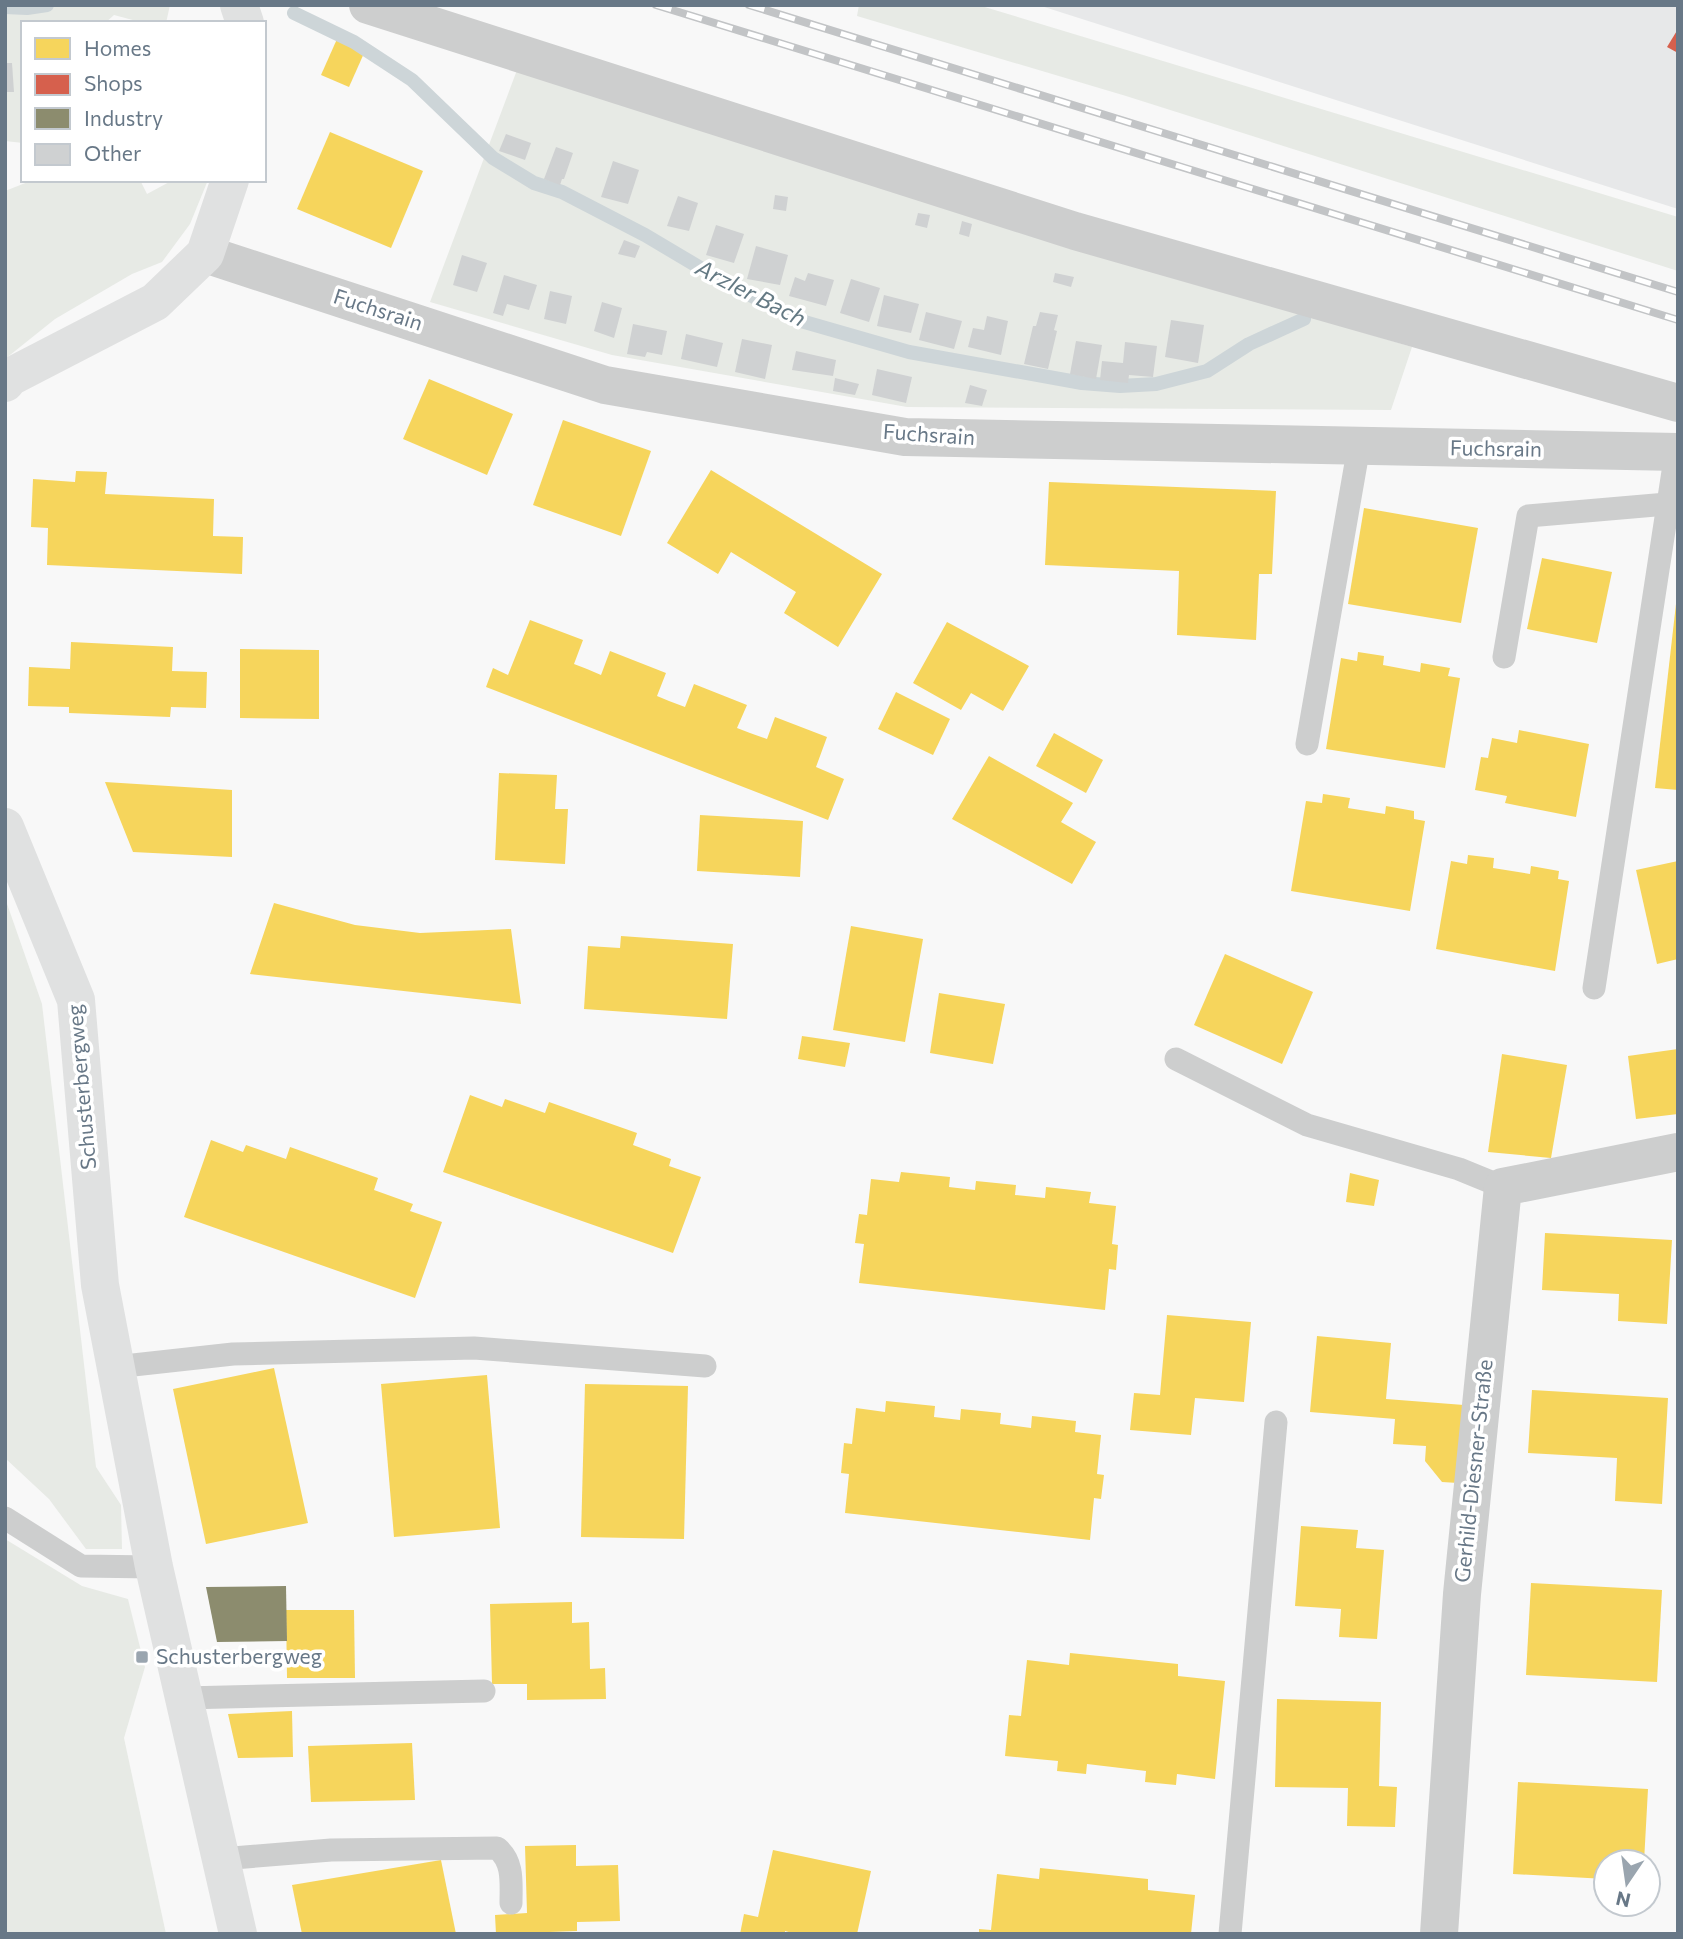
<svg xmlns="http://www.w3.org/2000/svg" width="1683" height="1939" viewBox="0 0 1683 1939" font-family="Commissioner,sans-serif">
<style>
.built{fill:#e7e8e9}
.green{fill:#e7eae5}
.homes{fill:#f6d55c}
.shops{fill:#d6604d}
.industry{fill:#8c8c6e}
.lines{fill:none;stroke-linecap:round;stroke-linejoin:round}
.stream{stroke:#cdd5d8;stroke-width:14}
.building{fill:#cfd1d2}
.lane{stroke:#cdcece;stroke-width:23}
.street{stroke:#cdcece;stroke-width:38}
.secondary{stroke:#e0e1e1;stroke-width:38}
.rail-casing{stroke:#c2c4c6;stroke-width:8}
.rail{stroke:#fff;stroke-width:5;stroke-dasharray:16;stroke-linecap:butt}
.poi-dot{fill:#9aa5af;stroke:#fff;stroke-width:2.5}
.labels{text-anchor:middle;stroke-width:7;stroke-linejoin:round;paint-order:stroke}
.street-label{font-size:21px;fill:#687887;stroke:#fff}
.poi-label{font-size:21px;fill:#687887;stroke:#fff;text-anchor:start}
.water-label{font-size:23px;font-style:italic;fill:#647983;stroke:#fff}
</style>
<rect width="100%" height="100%" fill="#f8f8f8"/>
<polygon class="built" points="1038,5 1678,5 1678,209"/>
<g class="green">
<polygon points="5,5 170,5 166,23 144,23 114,15 105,23 23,23 23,143 5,141"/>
<polygon points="859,5 978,5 1678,217 1678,271 1126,96 857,16"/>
<polygon points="517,70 1072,245 1412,347 1391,410 907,407 612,355 430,302"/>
<polygon points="33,180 140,180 147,194 173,180 208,180 190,224 162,262 132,274 55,319 5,359 5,191"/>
<polygon points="5,898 42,1004 96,1467 121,1505 122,1549 86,1549 49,1499 5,1458"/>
<polygon points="5,1539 82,1586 128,1599 145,1667 124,1738 166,1934 5,1934"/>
</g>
<g class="homes">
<polygon points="337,39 365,51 349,87 321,75"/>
<polygon points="330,132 423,171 391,248 297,209"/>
<polygon points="429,379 513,414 487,475 403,439"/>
<polygon points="563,420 651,451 621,536 533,505"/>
<polygon points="711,470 882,574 838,647 784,613 796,592 731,552 718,574 667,543"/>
<polygon points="76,471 107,472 105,494 214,499 213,536 243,537 242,574 47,565 48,528 31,527 33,479 75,482"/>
<polygon points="1049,482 1276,491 1272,574 1259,574 1256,640 1177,635 1179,571 1045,565"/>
<polygon points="1364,508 1478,528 1461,623 1348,604"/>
<polygon points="1542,558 1612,572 1597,643 1527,629"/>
<polygon points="1676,604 1678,604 1678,790 1655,788"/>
<polygon points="530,620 583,640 574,664 587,669 601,675 610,651 666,673 657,696 669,701 685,707 694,684 747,705 737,728 750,733 767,739 775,717 827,737 816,767 844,779 828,820 486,687 493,668 508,675"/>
<polygon points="947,622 1029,666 1003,711 971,693 961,710 913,683"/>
<polygon points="71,642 173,647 172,671 207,672 206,708 171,707 170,717 69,713 69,707 28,706 29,667 70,669"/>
<polygon points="240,649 319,650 319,719 240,718"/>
<polygon points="1358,652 1384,656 1383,665 1420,672 1421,663 1450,668 1448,676 1460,678 1445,768 1326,749 1341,658 1357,661"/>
<polygon points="896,692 950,719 933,755 878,729"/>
<polygon points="1519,730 1589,744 1576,817 1505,803 1507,796 1475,790 1481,757 1488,758 1492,738 1517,743"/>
<polygon points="1054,733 1103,760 1086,793 1036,766"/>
<polygon points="989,756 1073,803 1061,822 1096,842 1072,884 952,819"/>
<polygon points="499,773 557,775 555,809 568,809 565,864 495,860"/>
<polygon points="105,782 232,790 232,857 133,852"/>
<polygon points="1323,794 1350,798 1348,808 1385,814 1386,806 1414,811 1414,819 1425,821 1410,911 1291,891 1306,801 1322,803"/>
<polygon points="700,815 803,821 800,877 697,871"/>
<polygon points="1468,855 1494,858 1493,868 1530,874 1531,866 1559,871 1558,879 1569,881 1555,971 1436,949 1451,861 1467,864"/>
<polygon points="1678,861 1678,959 1657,964 1636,870"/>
<polygon points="274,903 355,925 420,933 511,929 521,1004 250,974"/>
<polygon points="851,926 923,939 905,1042 833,1030"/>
<polygon points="621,936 733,944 727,1019 584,1009 588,946 620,948"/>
<polygon points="1225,954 1313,992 1282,1064 1194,1025"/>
<polygon points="939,993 1005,1004 993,1064 930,1053"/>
<polygon points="802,1036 850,1043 845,1067 798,1059"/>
<polygon points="1678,1049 1678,1114 1636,1119 1628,1056"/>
<polygon points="1502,1054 1567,1065 1551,1158 1488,1152"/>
<polygon points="470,1095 502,1107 505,1099 545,1113 549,1102 637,1133 633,1145 671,1159 669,1166 701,1177 673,1253 443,1172"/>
<polygon points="211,1140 243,1152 246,1145 286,1159 290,1147 378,1178 374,1190 413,1204 410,1211 442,1222 415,1298 184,1217"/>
<polygon points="901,1172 950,1177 949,1187 975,1190 976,1181 1016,1185 1015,1195 1045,1198 1046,1187 1091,1192 1089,1203 1116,1206 1112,1244 1118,1245 1116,1270 1109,1269 1105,1310 859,1283 864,1244 855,1243 859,1214 867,1215 871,1179 899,1182"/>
<polygon points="1350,1173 1379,1180 1374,1206 1346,1202"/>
<polygon points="1545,1233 1672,1240 1667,1324 1618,1321 1619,1294 1542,1290"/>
<polygon points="1167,1315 1251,1322 1244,1402 1195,1398 1191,1435 1130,1430 1134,1393 1160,1395"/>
<polygon points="1317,1336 1391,1343 1386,1399 1464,1405 1458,1483 1442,1482 1425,1461 1426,1446 1393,1444 1395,1419 1310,1412"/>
<polygon points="274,1368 308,1523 206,1544 173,1389"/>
<polygon points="487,1375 500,1528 394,1537 381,1384"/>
<polygon points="585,1384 688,1386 684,1539 581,1537"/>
<polygon points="1532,1390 1668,1398 1662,1504 1615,1501 1617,1458 1528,1453"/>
<polygon points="886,1401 935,1406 934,1417 960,1420 961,1409 1001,1413 1000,1424 1031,1428 1032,1416 1076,1421 1075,1432 1101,1435 1097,1474 1104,1475 1101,1499 1094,1498 1090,1540 845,1513 849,1474 841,1473 844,1443 852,1444 856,1408 885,1412"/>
<polygon points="1301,1526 1358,1530 1356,1548 1384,1550 1377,1639 1339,1637 1341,1609 1295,1606"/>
<polygon points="1531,1583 1662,1590 1657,1682 1526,1675"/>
<polygon points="572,1602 572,1623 589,1622 590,1669 605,1668 606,1699 527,1700 527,1684 492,1684 490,1604"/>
<polygon points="286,1610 354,1610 355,1678 287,1678"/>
<polygon points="1070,1653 1178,1664 1178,1676 1225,1681 1215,1779 1177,1774 1176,1785 1145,1782 1146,1771 1087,1764 1086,1774 1057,1771 1058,1761 1005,1756 1009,1715 1021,1716 1027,1660 1069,1665"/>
<polygon points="1277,1699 1381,1702 1379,1786 1397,1787 1395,1827 1347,1826 1348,1788 1275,1787"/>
<polygon points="292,1711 293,1757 238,1758 228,1714"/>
<polygon points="412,1743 415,1800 311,1802 308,1746"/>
<polygon points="1518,1782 1648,1789 1644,1862 1606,1862 1606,1879 1513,1874"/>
<polygon points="576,1845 576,1866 618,1865 620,1921 577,1922 577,1931 496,1934 495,1915 527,1913 525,1846"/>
<polygon points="773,1850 871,1871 857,1934 796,1934 785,1931 785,1934 740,1934 744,1914 758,1917"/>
<polygon points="441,1860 456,1934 302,1934 292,1885"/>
<polygon points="1040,1868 1148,1879 1148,1890 1195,1895 1191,1934 979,1934 979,1929 991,1930 997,1874 1039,1879"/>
</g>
<polygon class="shops" points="1678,29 1678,53 1667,47"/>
<polygon class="industry" points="286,1586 287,1641 217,1642 206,1587"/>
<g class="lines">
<g class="stream">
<polyline points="5,7 27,8 47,5"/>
<polyline points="294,13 354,42 412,80 493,158 534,183 562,192 645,235 719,279 801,321 909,352 1082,383 1120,386 1156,384 1207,371 1249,344 1304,319"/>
</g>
</g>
<g class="building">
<polygon points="5,63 12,63 14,92 5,92"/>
<polygon points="506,134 531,143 525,160 499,151"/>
<polygon points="556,147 573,153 564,179 562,179 560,185 544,179"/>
<polygon points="613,161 639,170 628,204 601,197"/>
<polygon points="775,195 788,197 786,211 773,209"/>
<polygon points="678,196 698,203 689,231 667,226"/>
<polygon points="918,213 930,215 927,228 915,225"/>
<polygon points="962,221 972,224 969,237 959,234"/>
<polygon points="716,225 744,234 734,263 706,255"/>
<polygon points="624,240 640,246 635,258 618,254"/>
<polygon points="756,246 788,255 780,285 747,279"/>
<polygon points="462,255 487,263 477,292 453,285"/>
<polygon points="808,273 834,280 826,306 789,296 795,277 805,281"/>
<polygon points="1055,273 1074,277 1071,287 1053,282"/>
<polygon points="504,275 537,285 529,310 507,304 503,316 493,313"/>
<polygon points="851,279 880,288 869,322 840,313"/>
<polygon points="550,291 572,296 566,324 544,319"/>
<polygon points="884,295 919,304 911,333 877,326"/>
<polygon points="602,302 622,308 614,338 594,331"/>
<polygon points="926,312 962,321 954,349 919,340"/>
<polygon points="1040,312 1058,315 1054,330 1057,331 1048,369 1024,364 1033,326 1036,326"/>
<polygon points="987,316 1008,321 1001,355 968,347 973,328 984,330"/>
<polygon points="1171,320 1204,325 1198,363 1165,357"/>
<polygon points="633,324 667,331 662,355 647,352 645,357 627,354"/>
<polygon points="686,334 723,343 717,367 681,359"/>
<polygon points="742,339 772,345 765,379 735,372"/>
<polygon points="1076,341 1102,345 1096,379 1070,374"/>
<polygon points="1125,342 1157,346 1153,377 1129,375 1128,383 1100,380 1102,361 1123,363"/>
<polygon points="796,351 836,360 833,376 792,370"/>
<polygon points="877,369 912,377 906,403 872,395"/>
<polygon points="835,378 859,384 855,395 833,391"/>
<polygon points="970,385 987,390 982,406 965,403"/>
</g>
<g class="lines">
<g class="lane">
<polyline points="1504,657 1528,516 1667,504"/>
<polyline points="1307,744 1359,446"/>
<polyline points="1594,988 1676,452"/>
<polyline points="1176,1059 1307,1125 1459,1169 1503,1187"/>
<polyline points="115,1367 233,1354 474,1348 705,1366"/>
<polyline points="5,1518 81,1566 154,1567"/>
<polyline points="184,1698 484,1691"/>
<path d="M221 1859 331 1850 497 1848C514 1862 511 1883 511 1903"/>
<polyline points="1230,1934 1276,1422"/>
</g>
<g class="street">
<polyline points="368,5 1075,231 1678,403"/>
<polyline points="205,254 605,385 905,437 1678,452"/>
<polyline points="1439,1934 1462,1594 1503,1187 1678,1152"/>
</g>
<g class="secondary">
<polyline points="239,5 245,23"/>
<polyline points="5,383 10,377 155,302 205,254 230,180"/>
<polyline points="5,827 76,1000 100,1285 154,1567 238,1934"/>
</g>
<g class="rail-casing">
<g id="rail">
<polyline points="656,5 1678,320"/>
<polyline points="749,5 1678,292"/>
</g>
</g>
<use href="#rail" class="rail"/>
</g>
<rect class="poi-dot" x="135" y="1650" width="14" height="14" rx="3.5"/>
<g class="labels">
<g class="street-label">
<text transform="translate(378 310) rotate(18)" y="7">Fuchsrain</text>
<text transform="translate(929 435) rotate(4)" y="7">Fuchsrain</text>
<text transform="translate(1496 449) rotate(1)" y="7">Fuchsrain</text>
<text transform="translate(82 1087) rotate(-95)" y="7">Schusterbergweg</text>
<text transform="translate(1474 1471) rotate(-84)" y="7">Gerhild-Diesner-Straße</text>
</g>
<g class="poi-label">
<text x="156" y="1664">Schusterbergweg</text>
</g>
<g class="water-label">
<text transform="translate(751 293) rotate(27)" y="8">Arzler Bach</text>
</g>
</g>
<rect width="1683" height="1939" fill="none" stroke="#687887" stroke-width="14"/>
<rect x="21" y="21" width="245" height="161" fill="#ffffff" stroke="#c3c9cf" stroke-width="2"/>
<rect x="35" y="38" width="35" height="21" fill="#f6d55c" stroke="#c3c9cf" stroke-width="2"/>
<text x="84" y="56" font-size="21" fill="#687887">Homes</text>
<rect x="35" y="74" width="35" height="21" fill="#d6604d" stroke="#c3c9cf" stroke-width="2"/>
<text x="84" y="91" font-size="21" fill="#687887">Shops</text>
<rect x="35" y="108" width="35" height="21" fill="#8c8c6e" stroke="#c3c9cf" stroke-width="2"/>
<text x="84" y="126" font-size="21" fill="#687887">Industry</text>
<rect x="35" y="144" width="35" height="21" fill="#cfd1d2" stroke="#c3c9cf" stroke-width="2"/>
<text x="84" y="161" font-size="21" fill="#687887">Other</text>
<g transform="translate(1627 1883) rotate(193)"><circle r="33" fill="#ffffff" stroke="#c3c9cf" stroke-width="2"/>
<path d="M0-5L12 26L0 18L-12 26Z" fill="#9aa5af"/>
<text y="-10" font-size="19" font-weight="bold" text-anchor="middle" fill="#687887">N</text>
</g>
</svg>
